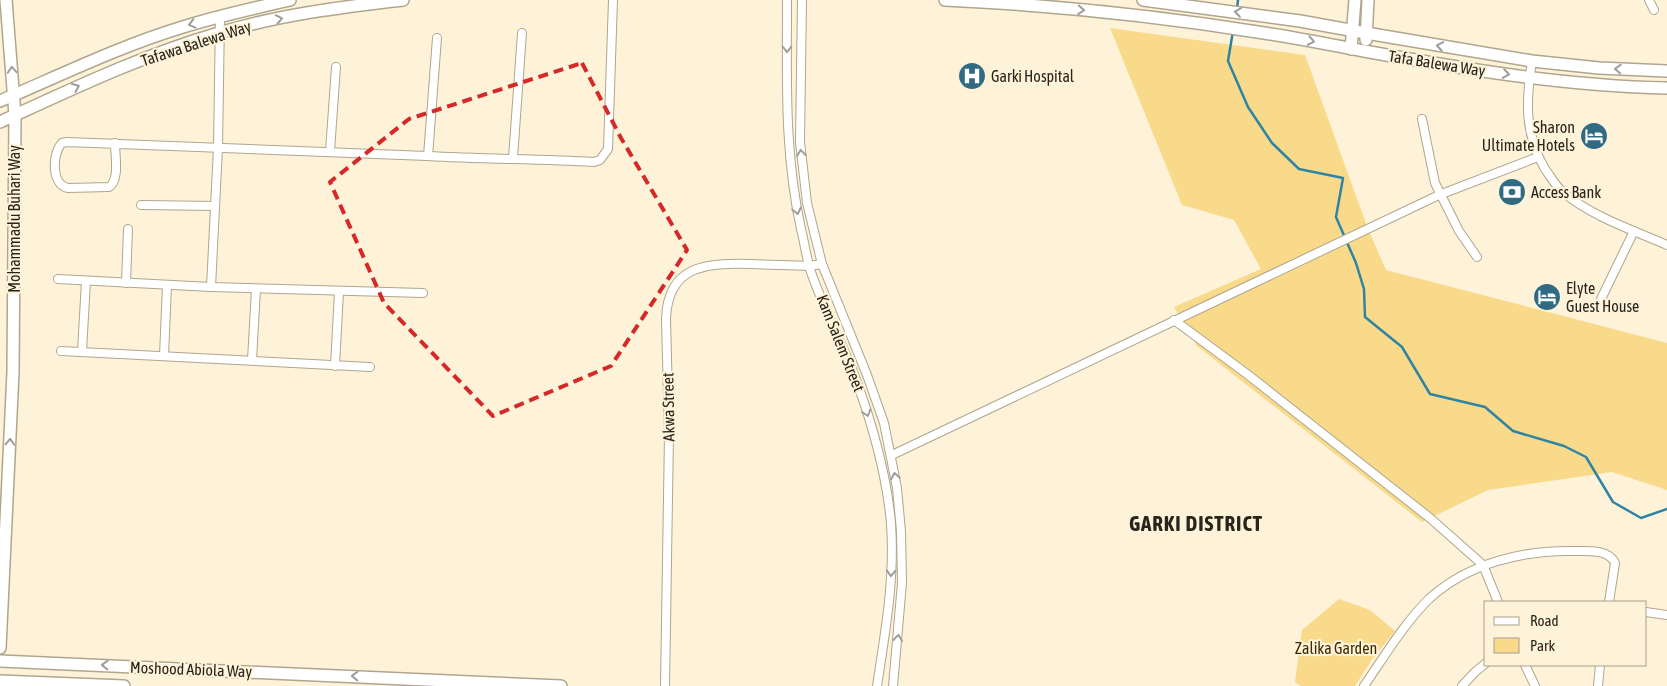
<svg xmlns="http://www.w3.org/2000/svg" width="1667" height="686" viewBox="0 0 1667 686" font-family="'Asap Condensed',sans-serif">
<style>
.green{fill:#f9d98a}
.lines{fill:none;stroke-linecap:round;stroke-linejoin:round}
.stream{stroke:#2f84a4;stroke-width:2.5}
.street-casing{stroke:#b0a68d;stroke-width:10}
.secondary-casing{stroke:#b0a68d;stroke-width:14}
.street{stroke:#fff;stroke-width:8}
.secondary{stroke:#fff;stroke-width:11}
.oneway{stroke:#9f9d99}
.marked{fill:none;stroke:#d62828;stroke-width:4;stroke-dasharray:10 6;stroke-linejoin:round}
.labels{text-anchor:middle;stroke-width:4.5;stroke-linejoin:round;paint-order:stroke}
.street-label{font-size:16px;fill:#29251c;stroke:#fef3d9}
.poi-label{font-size:16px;fill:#29251c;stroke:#fef3d9;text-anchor:start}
.park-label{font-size:16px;fill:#3c2d00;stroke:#fef3d9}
.district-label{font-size:21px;font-weight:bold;letter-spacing:1px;fill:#29251c;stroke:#fef3d9}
</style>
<rect width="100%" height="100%" fill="#fef3d9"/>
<g class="green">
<polygon points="1110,28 1305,55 1368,229 1386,270 1667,343 1667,490 1612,472 1488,490 1422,522 1197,346 1174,307 1261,269 1234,220 1182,205"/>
<polygon points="1339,599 1370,610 1395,631 1373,658 1355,686 1301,686 1295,682 1302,630"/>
</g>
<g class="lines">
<g class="stream">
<polyline points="1237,8 1238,0"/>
<polyline points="1233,31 1228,61 1248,107 1272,143 1299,169 1343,178 1336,217 1356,263 1364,289 1365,317 1402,347 1430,394 1485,407 1513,431 1564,446 1586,457 1613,502 1641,518 1667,509"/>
</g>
<g class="street-casing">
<g id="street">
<path d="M787 0C787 79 784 152 801 229 804 241 806 254 809 266 822 307 844 345 858 385 874 430 887 477 891 524 895 579 885 633 877 686"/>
<polyline points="802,0 800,142 807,203 822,264 867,375 884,423 897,488 901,531 902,583 893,686"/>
<polyline points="1649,0 1654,10"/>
<path d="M1532 61C1526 100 1524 134 1545 169 1551 177 1556 187 1564 193 1593 217 1633 230 1667 245"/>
<polyline points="1422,119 1435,183 1459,231 1477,257"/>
<path d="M115 143C115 156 120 180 109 187L68 188C51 185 52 153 62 143L67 142C187 146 307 151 427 156 482 159 538 159 594 162L600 160 608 149 613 0"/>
<polyline points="330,151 336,67"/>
<polyline points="428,156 437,38"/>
<polyline points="513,158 522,33"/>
<polyline points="141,205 215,206"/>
<polyline points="58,279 211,287 423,293"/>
<polyline points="126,283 128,229"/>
<polyline points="211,287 218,148 220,17"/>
<polyline points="1601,299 1634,231"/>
<polyline points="1174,320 1247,374 1430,518 1483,565 1498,602"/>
<polyline points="61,351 370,367"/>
<polyline points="82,351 86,281"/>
<polyline points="164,356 167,285"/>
<polyline points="252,360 256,289"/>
<polyline points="335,366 339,292"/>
<polyline points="892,455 1439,195 1538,157"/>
<polyline points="1646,612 1667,615"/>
<polyline points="1525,665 1535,686"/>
<path d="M665 686 669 435 666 319C668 264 707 263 752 264 771 265 790 265 809 266L822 264"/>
<path d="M1364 686C1384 657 1405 622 1430 598 1469 563 1523 550 1574 551 1588 551 1608 549 1615 563L1609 602"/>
<polyline points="1462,686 1475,672 1486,663"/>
<polyline points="1598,686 1600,665"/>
</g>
</g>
<g class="secondary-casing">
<g id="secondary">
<path d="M945 0C1052 5 1159 16 1264 33 1298 38 1331 45 1364 51 1464 69 1565 86 1667 88"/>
<polyline points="1143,0 1300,21 1366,33 1532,61 1599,68 1667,71"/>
<polyline points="1366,40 1368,0"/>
<polyline points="1351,49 1355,0"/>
<path d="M0 101C61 75 120 46 183 27 218 16 254 8 290 0"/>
<path d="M0 122C72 89 143 55 219 33 278 15 341 7 403 0"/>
<polyline points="0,648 13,372 15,115 6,0"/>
<polyline points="0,661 561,686"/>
<polyline points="0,681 124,686"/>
</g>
</g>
<use href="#street" class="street"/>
<use href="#secondary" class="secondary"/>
</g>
<defs><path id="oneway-chevron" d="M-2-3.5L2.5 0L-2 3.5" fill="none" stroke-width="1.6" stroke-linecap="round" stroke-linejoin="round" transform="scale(1.25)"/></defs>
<g class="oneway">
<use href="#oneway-chevron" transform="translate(1081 10) rotate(4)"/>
<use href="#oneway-chevron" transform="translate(1238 12) rotate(-172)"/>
<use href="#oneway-chevron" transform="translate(279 19) rotate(-11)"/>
<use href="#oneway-chevron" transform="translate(192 24) rotate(165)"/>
<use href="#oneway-chevron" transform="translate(1311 41) rotate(11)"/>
<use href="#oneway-chevron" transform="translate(1440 46) rotate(-170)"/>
<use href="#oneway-chevron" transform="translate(787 49) rotate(90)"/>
<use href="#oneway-chevron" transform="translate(1618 69) rotate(-177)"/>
<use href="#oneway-chevron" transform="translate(12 70) rotate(-94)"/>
<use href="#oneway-chevron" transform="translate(1506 74) rotate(9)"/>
<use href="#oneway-chevron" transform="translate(76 87) rotate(-24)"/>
<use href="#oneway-chevron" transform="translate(801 153) rotate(-97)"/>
<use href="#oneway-chevron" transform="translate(797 211) rotate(78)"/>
<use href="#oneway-chevron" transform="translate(867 413) rotate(72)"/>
<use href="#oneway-chevron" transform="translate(10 442) rotate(-87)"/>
<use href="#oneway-chevron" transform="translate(895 476) rotate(-99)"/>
<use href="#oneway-chevron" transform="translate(891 573) rotate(93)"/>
<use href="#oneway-chevron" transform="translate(898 638) rotate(-84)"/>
<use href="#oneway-chevron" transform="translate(105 665) rotate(-178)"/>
<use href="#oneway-chevron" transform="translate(355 676) rotate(-178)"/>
</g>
<path class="marked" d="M582 63 621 138 687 250 611 366 493 416 384 303 330 182 409 119Z"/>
<defs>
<g id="hospital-disc" transform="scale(1.4375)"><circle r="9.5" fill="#316a83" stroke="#fef3d9"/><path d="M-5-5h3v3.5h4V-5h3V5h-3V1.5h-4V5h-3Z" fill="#fff"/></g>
<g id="hotel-disc" transform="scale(1.4375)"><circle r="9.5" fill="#316a83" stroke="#fef3d9"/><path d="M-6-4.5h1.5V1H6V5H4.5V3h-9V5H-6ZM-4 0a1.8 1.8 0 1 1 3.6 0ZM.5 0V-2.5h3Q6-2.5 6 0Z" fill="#fff"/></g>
<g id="bank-disc" transform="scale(1.4375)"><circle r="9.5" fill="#316a83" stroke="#fef3d9"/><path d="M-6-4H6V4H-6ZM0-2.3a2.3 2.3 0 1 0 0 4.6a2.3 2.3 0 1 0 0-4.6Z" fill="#fff"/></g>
</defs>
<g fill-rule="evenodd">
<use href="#hospital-disc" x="972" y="76"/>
<use href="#hotel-disc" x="1594" y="136"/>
<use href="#bank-disc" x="1512" y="192"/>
<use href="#hotel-disc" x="1547" y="297"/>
</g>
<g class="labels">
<g class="street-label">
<text transform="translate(196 43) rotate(-18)" y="6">Tafawa Balewa Way</text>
<text transform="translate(1437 63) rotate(9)" y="6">Tafa Balewa Way</text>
<text transform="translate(14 219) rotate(-90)" y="6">Mohammadu Buhari Way</text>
<text transform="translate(841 343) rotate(68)" y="6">Kam Salem Street</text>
<text transform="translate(668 407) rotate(-91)" y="6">Akwa Street</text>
<text transform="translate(191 669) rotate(2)" y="6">Moshood Abiola Way</text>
</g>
<g class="poi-label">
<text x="991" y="82">Garki Hospital</text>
<text x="1575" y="133" text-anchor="end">Sharon<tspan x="1575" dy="18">Ultimate Hotels</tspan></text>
<text x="1531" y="198">Access Bank</text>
<text x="1566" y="294">Elyte<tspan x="1566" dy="18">Guest House</tspan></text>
</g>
<g class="park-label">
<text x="1336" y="654">Zalika Garden</text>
</g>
<g class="district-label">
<text x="1196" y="531">GARKI DISTRICT</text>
</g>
</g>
<rect x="1484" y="601" width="162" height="65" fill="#fef3d9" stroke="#a9a18d"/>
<rect x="1494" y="617" width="25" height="8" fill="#ffffff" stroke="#a9a18d"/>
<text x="1530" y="626" font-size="15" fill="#29251c">Road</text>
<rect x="1494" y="638" width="25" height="15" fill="#f9d98a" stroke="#a9a18d"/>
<text x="1530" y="651" font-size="15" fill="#29251c">Park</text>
</svg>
